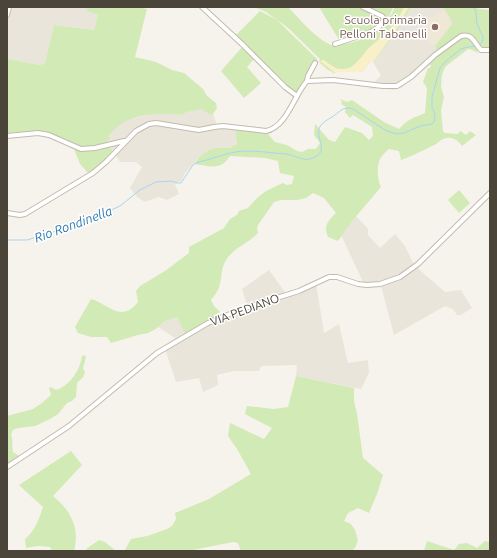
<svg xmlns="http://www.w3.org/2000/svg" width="497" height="558" viewBox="0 0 497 558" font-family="Ubuntu,sans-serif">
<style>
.residential{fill:#eae5da}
.education{fill:#efe8d6}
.green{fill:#d2eab5}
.sand{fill:#f9efc9}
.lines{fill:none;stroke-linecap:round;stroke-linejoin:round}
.stream{stroke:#a9d4f2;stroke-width:1}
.minor-casing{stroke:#c2bbae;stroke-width:6}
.minor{stroke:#fff;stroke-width:4}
.education-dot{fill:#8d6e63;stroke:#fff;stroke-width:1.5}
.labels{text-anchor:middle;stroke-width:3;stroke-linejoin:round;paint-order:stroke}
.education-label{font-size:12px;fill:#785e54;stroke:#fff;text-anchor:end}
.street-label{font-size:12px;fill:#4b4439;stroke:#fff}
.water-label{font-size:13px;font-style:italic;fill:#2e7ab2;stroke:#fff}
</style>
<rect width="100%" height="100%" fill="#f6f3ec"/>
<g class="residential">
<polygon points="7,7 87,7 87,11 98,15 94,30 54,25 45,63 40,65 7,59"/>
<polygon points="411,7 443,7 449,16 452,24 435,46 437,54 431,64 401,88 394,90 381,88 369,89 381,75 373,62 397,31"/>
<polygon points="201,108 207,114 213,114 217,126 235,129 237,144 229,148 215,148 209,150 201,155 185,173 182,180 175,184 179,194 167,200 159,197 145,202 137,197 130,188 142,167 136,162 120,162 107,140 112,132 122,122 130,119 150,114 163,114 171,113 182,115 191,110"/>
<polygon points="356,216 368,229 368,235 380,248 395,234 405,246 414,265 445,292 461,290 472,308 461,315 457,315 453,309 445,306 394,335 381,286 366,288 340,233"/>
<polygon points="269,270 287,295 316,283 324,333 339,324 348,363 368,360 369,373 361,389 296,376 297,365 261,366 259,371 234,371 217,375 218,385 203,392 199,378 176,382 164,346 175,338 158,327 163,322 177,317 186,335 247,305 242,289"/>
</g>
<polygon class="education" points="444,10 452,23 435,46 422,36 419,31 429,17 434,16"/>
<g class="green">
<path d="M87 7H137L147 9 135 57 156 62 172 70 184 73 203 89 207 96 216 103 217 108 213 114H208L201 109 187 112 182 115C172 113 170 114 161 114 140 114 121 119 109 136L110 139 107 141 115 155 90 175 80 164 74 149 47 136 37 133 7 134V59L40 65 45 63 54 25 94 30 98 15 87 11Z"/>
<path d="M254 7H288C299 18 319 43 335 46 338 43 344 44 350 43 368 38 379 31 390 17L388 16C378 34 359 36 341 43L319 7 393 8 389 16 391 15 395 7H411L397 31 373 62 371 60 363 72H336L332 74 333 72 328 70 319 62 320 59 287 27 266 12Z"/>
<path d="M443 7H477L479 9 490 10V50H477L478 53 472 50 468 49 445 67 442 75 441 87 444 97 441 111 443 131 445 133 458 134 460 131 466 135 470 131 476 135 462 146C457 139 451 136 443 139 439 141 436 145 432 146 422 151 410 157 401 160L399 151 389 149C387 151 384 153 382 156 376 163 377 179 381 187L353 220 338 241 328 237C323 226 328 221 336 213L324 198 313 193 306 198 297 200H281L274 202 258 225 257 228 258 233C248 244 232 248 225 262 221 269 222 276 220 283 219 290 215 295 211 300L214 306 220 312 215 315 217 319 186 336 177 317 163 322 156 329 148 333 138 335 111 343 107 337H91L78 333 75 327 91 299C107 303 121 324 138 302L136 291 140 286 165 271 189 253V247L224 228 230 219 237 215 239 211 248 208 257 198 266 191 283 183 287 185 292 184 294 176 280 173 278 161 265 158 230 156C221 171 210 166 194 164L201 155 209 150 215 148H229L237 144 235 129 267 133 275 142 287 145 297 151 302 152 308 149H316L320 143 314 135 315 124 329 140 335 142 345 127 362 133 369 140 373 136 372 127 353 115 350 118 345 112 346 107 341 104 342 102 340 99 347 102 352 100 384 122 399 129C408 119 413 118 425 113L427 89 426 86 423 82 428 68H430L431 66 430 64 437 54 435 46 452 24 449 16Z"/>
<polygon points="260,11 277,20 317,59 307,81 294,98 255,58 247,67 261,83 244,98 221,71 243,46 234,37"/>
<polygon points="459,190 470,203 459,213 448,200"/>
<path d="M84 355 86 357 83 368 85 372 83 377 77 383 76 397 72 401 67 403 58 414 50 419 35 426 18 428 13 430 11 435C14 441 11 446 13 452L21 457 7 467V416L33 409 42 403 51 395 49 388 51 387 56 390C70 386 80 370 82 356Z"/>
<polygon points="296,376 354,388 354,401 357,414 363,458 383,475 377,494 369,513 358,508 348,513 344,521 351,524 355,530 358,540 355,548 351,551 241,551 238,543 233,542 188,551 119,551 125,550 131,539 147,536 167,529 172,526 176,519 175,513 209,499 251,474 237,449 228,436 230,423 264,439 272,428 245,414 247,406 274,409 288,407"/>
<path d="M71 451 82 465 53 496C71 511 80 528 74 551H52L50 547 38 546 26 548 25 539C35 531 39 519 43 507L19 485Z"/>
<polygon points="99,540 105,542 116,551 89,551 86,549"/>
<polygon points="427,541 454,550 459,544 467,543 477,548 485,541 490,542 490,551 424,551"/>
</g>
<path class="sand" d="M404 7H409L394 33 373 62 371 60 363 72H334L320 61 324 60C330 64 335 70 344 69 356 69 363 52 372 45 386 33 396 25 404 7Z"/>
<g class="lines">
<g class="stream">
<polyline points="474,7 476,12 477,24 483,37 483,40 480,45"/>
<path d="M7 240H27L85 222 120 206 140 190 156 182 172 181 177 183H181L193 165C197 162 202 161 207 160 220 156 233 151 246 151 259 151 273 153 286 154 294 155 303 161 310 159 331 153 316 139 319 129 321 123 327 120 332 117 339 113 343 105 353 109L385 130 396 134 404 133 420 126 432 124 434 122 435 114 432 108V97L440 68 446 61 461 49 468 47 477 46"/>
</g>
<g class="minor-casing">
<g id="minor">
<polyline points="202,7 242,44 285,87 297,96"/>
<polyline points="7,15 9,7"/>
<path d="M335 44 371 32C377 29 382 25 384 19L382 16 363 7"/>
<path d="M307 81 333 80 383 86H397L411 77 435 55 461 36C473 33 474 43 481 50H490"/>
<polyline points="7,136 38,133 49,135 81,149 95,148 124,141"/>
<path d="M7 213 20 215 25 214 93 173 107 161 136 131 149 124 156 123 199 130 214 127 223 126 266 131C287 127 294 95 307 81L308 76 315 63"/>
<polyline points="7,467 69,426 157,353 208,323 242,309 299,291 329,277 337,277 358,284 367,285 380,284 400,277 418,264 490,193"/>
</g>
</g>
<use href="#minor" class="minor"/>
</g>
<circle class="education-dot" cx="435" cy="27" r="4"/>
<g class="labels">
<g class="education-label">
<text x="427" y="24">Scuola primaria<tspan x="427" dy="14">Pelloni Tabanelli</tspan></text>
</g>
<g class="street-label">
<text transform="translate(245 310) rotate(-20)" y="4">VIA PEDIANO</text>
</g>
<g class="water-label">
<text transform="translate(73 224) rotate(-20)" y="5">Rio Rondinella</text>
</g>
</g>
<rect width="497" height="558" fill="none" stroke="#4b4439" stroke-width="16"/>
</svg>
